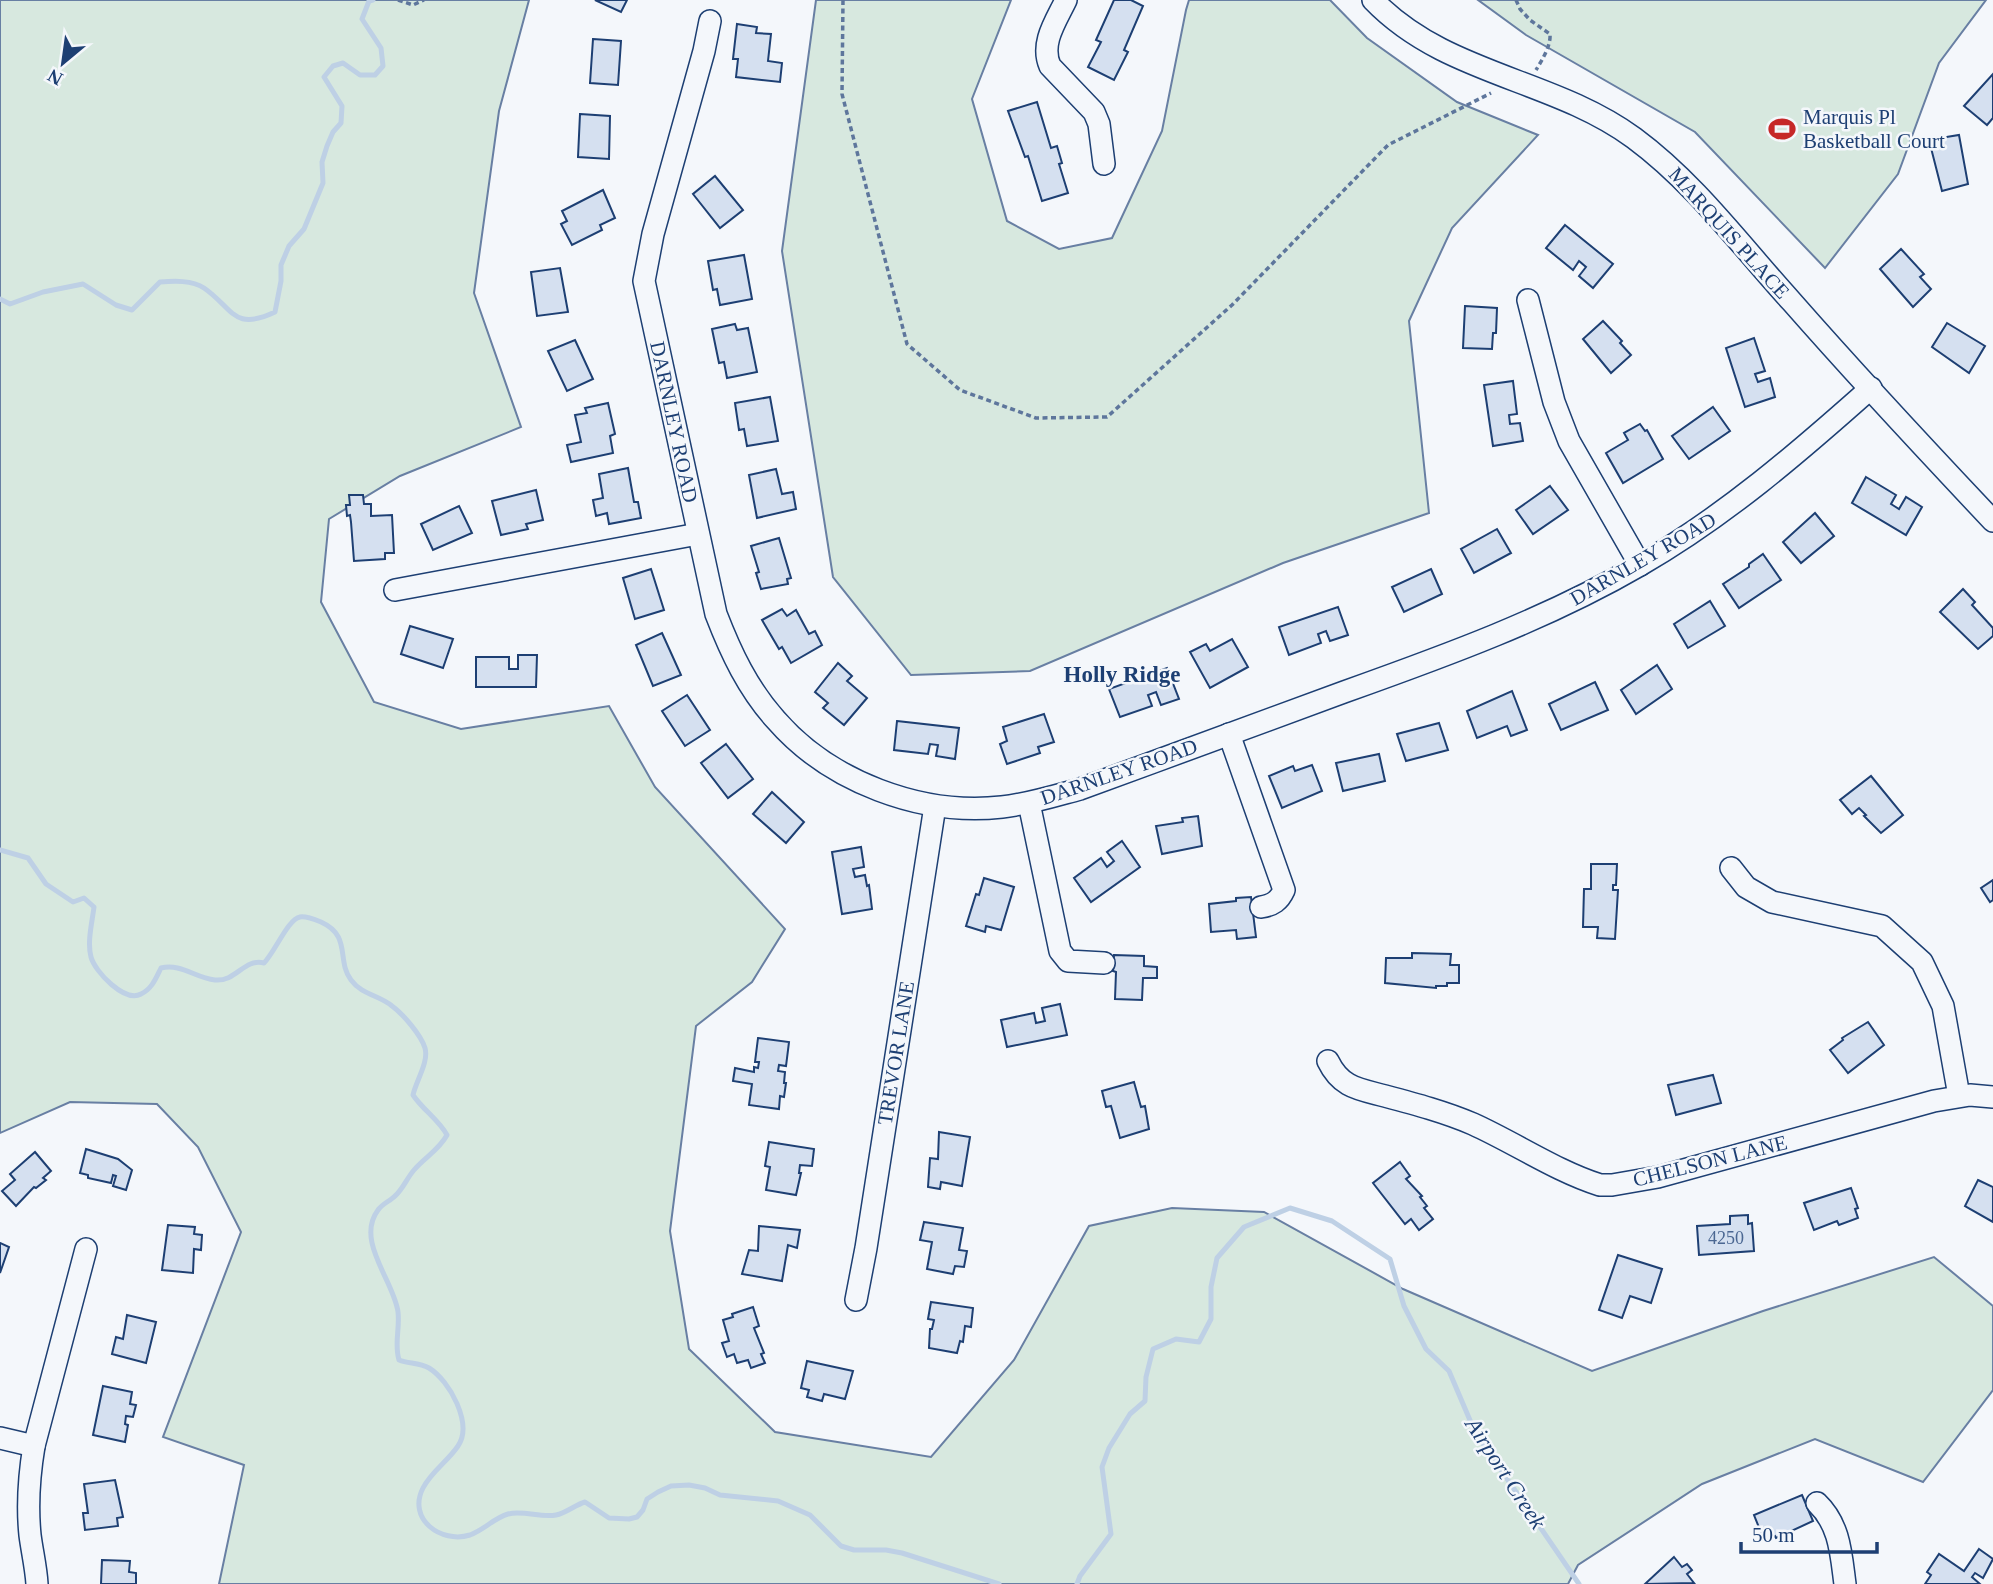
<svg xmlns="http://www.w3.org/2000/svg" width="1993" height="1584" viewBox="0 0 1993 1584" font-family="Georgia,serif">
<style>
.green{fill:#d7e8df;stroke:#687fa3;stroke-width:2}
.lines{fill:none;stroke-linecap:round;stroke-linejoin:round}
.stream{stroke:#bed0e5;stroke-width:5}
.building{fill:#d5e0f0;stroke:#1d3f73;stroke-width:2}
.minor-casing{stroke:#1d3f73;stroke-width:24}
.path{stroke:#5e769c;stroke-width:3.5;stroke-dasharray:5 3.5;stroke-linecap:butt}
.minor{stroke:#f4f7fb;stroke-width:21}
.labels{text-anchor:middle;stroke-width:5;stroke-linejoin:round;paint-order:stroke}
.number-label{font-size:18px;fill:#4b6792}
.poi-label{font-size:21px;fill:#1d3f73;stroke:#f4f7fb;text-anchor:start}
.street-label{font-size:21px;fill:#1d3f73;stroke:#f4f7fb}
.neighbourhood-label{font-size:23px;font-weight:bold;fill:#1d3f73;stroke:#f4f7fb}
.water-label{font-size:23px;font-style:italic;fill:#1d3f73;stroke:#f4f7fb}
</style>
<rect width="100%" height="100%" fill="#f4f7fb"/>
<g class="green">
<polygon points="0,0 529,0 499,111 474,293 521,427 400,476 329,519 321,602 374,702 461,729 609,706 655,787 785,929 752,982 696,1026 670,1231 689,1349 775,1432 931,1457 1014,1360 1089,1226 1172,1208 1264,1212 1403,1289 1592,1371 1763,1311 1934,1257 1993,1306 1993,1390 1923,1482 1815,1439 1702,1484 1578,1565 1568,1584 219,1584 244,1465 163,1437 241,1232 198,1147 157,1104 70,1102 0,1133"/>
<polygon points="816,0 1011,0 972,99 1007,221 1059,249 1112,238 1162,131 1186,10 1189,0 1330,0 1367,38 1457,102 1538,135 1452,228 1409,321 1429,513 1283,563 1030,671 911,675 833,577 782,251"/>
<polygon points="1478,0 1986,0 1939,63 1898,174 1825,268 1695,132 1526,35"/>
</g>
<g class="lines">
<g class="stream">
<path d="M0 299 10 304 43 292 83 284 116 305 132 310 160 282C174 281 192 280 204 288 233 308 233 332 275 312L281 281V265L289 246 304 229 323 183 322 162 327 146 333 132 341 123 342 106 324 77 333 66 343 63 360 75H375L383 66 381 48 362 19 369 1 373 0"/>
<path d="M0 850 28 858 46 884 73 902 84 898 94 907C92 923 87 942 91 957 95 972 125 1003 141 994 152 989 156 978 161 968 181 963 195 978 215 980 236 982 244 958 264 963 275 952 288 919 300 917 306 916 316 920 321 922 352 936 336 960 351 980 362 995 379 995 392 1006 403 1014 421 1035 425 1048 429 1062 416 1081 413 1095 423 1110 438 1119 447 1135 439 1150 425 1157 414 1170 407 1178 403 1189 395 1196 390 1201 382 1204 378 1210 355 1241 394 1281 398 1312 400 1329 394 1344 399 1360 409 1364 419 1362 429 1368 450 1381 473 1424 458 1446 448 1461 431 1472 423 1488 407 1519 441 1544 470 1535 484 1530 494 1518 508 1514 523 1510 541 1518 556 1515 566 1513 575 1505 585 1502L609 1518 629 1519 637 1517 643 1510 647 1499 658 1492 671 1486 689 1485 705 1488 720 1495 778 1501 810 1515 841 1546 854 1550H886L902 1553 999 1584"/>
<polyline points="1077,1584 1080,1576 1111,1534 1102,1467 1109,1448 1130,1414 1145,1401 1146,1377 1153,1349 1176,1339 1199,1342 1211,1319 1211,1287 1217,1258 1244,1227 1290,1208 1332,1221 1390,1259 1404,1306 1426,1349 1449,1371 1475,1432 1579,1584"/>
</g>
</g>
<g class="building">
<polygon points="595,0 627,0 621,12"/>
<polygon points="1114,0 1131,0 1143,6 1124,50 1128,52 1114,80 1088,67 1101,42 1096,40"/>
<polygon points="737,24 757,27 756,33 771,34 768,61 782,63 780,82 736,77 738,59 733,59"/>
<polygon points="593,39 621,41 618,85 590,83"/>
<polygon points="1993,74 1993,118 1987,125 1964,106"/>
<polygon points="1037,102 1051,148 1057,146 1062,163 1059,164 1068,193 1042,201 1028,156 1025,157 1008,111"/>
<polygon points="580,114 610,116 609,159 578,157"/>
<polygon points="1959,135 1968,184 1942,191 1931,148 1941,147 1940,138"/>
<polygon points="715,176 743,210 720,228 693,194"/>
<polygon points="603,190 615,218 600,225 602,230 572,245 561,224 567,221 562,211"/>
<polygon points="1565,225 1613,264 1593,288 1579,276 1586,267 1579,261 1573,270 1546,248"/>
<polygon points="1901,249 1924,274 1920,277 1931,289 1913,307 1880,269"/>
<polygon points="744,255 752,299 720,305 717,289 713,290 708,261"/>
<polygon points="560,268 568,312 537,316 531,272"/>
<polygon points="1465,306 1497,308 1496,333 1493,333 1492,349 1463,348"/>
<polygon points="1603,321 1622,341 1620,343 1631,355 1611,373 1583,339"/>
<polygon points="1947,323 1985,346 1969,373 1932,347"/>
<polygon points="735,324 737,330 748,328 757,372 727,378 724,362 719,363 712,329"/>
<polygon points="1754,338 1765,371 1755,374 1758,382 1770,378 1775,397 1745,407 1726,348"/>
<polygon points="575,340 593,379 567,391 548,351"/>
<polygon points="1513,381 1517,414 1509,415 1510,424 1520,423 1523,441 1493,446 1484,385"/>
<polygon points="770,397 778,441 747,446 744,429 739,430 735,403"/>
<polygon points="608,403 615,434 610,436 613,453 571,462 567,445 581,442 575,415 587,413 585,408"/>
<polygon points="1713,407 1730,431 1689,459 1672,436"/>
<polygon points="1640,424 1645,431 1647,430 1663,459 1623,483 1606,453 1628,440 1624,433"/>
<polygon points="628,468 634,502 638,502 641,518 609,524 607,513 596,516 593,500 603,498 599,474"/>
<polygon points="776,469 782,494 793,492 796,509 757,518 749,475"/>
<polygon points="1866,477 1896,495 1891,504 1899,509 1906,497 1922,507 1906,535 1852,503"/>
<polygon points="1550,486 1568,510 1533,534 1516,510"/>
<polygon points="536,490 543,520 526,524 528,529 501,535 492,501"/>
<polygon points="349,495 363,495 364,504 371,504 371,516 392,515 394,553 385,553 385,559 354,561 351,522 350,515 347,516 346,505 350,505"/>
<polygon points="459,506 472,533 433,550 421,524"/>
<polygon points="1815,513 1834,536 1801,563 1783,542"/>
<polygon points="1497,529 1511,553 1474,573 1461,549"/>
<polygon points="779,538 791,578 787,579 788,584 761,589 756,573 759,572 751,546"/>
<polygon points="1763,554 1781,580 1739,608 1723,584 1749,567 1749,564"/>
<polygon points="651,569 664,610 635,619 623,578"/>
<polygon points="1431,569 1442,594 1404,612 1392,587"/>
<polygon points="1963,589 1975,602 1972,605 1993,628 1993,636 1978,649 1940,612"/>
<polygon points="1710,601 1725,626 1688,648 1674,624"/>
<polygon points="1338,607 1348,635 1330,641 1326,631 1318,634 1321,643 1289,655 1279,627"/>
<polygon points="782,609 787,616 796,610 809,634 815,631 822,645 791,663 782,647 779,649 762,620"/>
<polygon points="410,626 453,639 443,668 401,654"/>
<polygon points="662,633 681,675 653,686 636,645"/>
<polygon points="1232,639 1248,667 1210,688 1190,652 1206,644 1210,651"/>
<polygon points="518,655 537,655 536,687 476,687 476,657 509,657 509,669 518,669"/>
<polygon points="838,663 852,676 847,681 867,698 844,725 823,708 828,703 815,692"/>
<polygon points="1657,665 1672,689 1636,714 1621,690"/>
<polygon points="1167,668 1179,699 1161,705 1156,692 1148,695 1152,706 1120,717 1109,689"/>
<polygon points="1595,682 1608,710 1561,730 1549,704"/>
<polygon points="1512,691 1527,730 1511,736 1507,726 1477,738 1467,711"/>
<polygon points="687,695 710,730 685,746 662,711"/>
<polygon points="1044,714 1054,742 1038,747 1040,753 1007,764 1000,744 1007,741 1003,727"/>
<polygon points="897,721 959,728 955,759 936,756 938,745 930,744 928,754 894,750"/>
<polygon points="1439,723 1448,750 1406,761 1397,734"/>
<polygon points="726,744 753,779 728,798 701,763"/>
<polygon points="1379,754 1385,781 1343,791 1336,763"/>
<polygon points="1312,765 1322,791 1282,808 1269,776 1293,766 1295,771"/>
<polygon points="1871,776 1903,815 1881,833 1864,816 1866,815 1859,808 1852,814 1840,800"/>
<polygon points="772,792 804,822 786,843 753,814"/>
<polygon points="1198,816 1202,846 1162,854 1156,826 1183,822 1182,818"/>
<polygon points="1122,841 1140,867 1091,902 1074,878 1101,858 1107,867 1114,861 1107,852"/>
<polygon points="861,847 864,867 853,869 855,877 865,875 867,886 869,885 872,909 842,914 832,852"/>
<polygon points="1591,864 1617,864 1616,885 1613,885 1613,890 1618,890 1615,939 1597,938 1598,927 1583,927 1584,889 1591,889"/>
<polygon points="984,878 1014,887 1001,930 986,926 985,932 966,926 976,894 979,895"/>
<polygon points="1993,880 1993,900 1990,902 1981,888"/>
<polygon points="1251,897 1256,937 1237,939 1236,930 1211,932 1209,904 1236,901 1236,898"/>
<polygon points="1412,953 1451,954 1450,965 1459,965 1459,983 1447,983 1447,986 1436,986 1436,988 1385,983 1386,958 1412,958"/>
<polygon points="1114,955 1144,956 1144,966 1157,967 1157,978 1143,978 1142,1000 1115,999 1116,972 1113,971"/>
<polygon points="1060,1004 1067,1035 1007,1047 1001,1020 1034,1013 1036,1023 1045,1021 1042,1008"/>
<polygon points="1868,1022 1884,1045 1848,1073 1830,1050 1843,1040 1842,1038"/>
<polygon points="758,1038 789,1042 786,1066 779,1065 778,1071 785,1072 784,1083 786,1083 784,1097 780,1096 779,1109 749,1105 752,1084 733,1081 735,1068 754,1072 754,1067 758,1068 759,1062 755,1062"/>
<polygon points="1713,1075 1721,1103 1676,1115 1668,1085"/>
<polygon points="1134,1082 1141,1107 1145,1106 1149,1129 1120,1138 1111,1106 1106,1107 1102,1091"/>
<polygon points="939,1132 970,1137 962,1186 941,1182 940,1189 928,1187 930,1158 938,1159"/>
<polygon points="769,1142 814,1149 812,1166 800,1165 799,1173 801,1173 796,1195 766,1190 770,1167 765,1166"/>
<polygon points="86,1149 118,1159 132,1170 126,1190 113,1186 116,1176 113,1175 111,1183 88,1178 88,1175 80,1173"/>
<polygon points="35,1152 51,1171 43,1178 46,1180 36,1188 34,1187 16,1206 2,1191 15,1180 10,1174"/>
<polygon points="1400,1162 1410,1176 1406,1179 1422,1196 1420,1197 1427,1206 1424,1208 1433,1219 1419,1230 1411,1219 1405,1224 1373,1183"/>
<polygon points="1978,1180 1993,1187 1993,1222 1965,1206"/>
<polygon points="1851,1188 1858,1208 1855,1209 1858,1218 1839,1225 1837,1221 1814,1230 1804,1203"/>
<polygon points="1748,1215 1748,1224 1752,1223 1754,1251 1699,1255 1697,1226 1730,1224 1730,1216"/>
<polygon points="924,1222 963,1228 959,1250 967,1251 964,1267 955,1266 953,1274 927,1269 932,1242 920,1240"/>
<polygon points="168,1225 195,1227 194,1234 202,1235 201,1250 194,1249 193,1273 162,1270"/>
<polygon points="759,1226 800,1230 797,1248 788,1245 782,1281 742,1274 749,1250 758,1251"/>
<polygon points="0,1243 9,1247 0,1273"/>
<polygon points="1618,1255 1662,1269 1651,1303 1630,1296 1622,1318 1599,1310"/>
<polygon points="931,1302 973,1308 971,1327 965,1326 963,1342 960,1341 957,1353 929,1348 930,1329 932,1329 934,1320 928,1319"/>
<polygon points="753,1307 759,1326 754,1328 764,1353 761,1354 765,1363 751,1368 748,1360 737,1363 734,1354 727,1357 722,1343 729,1341 723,1320 733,1317 732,1314"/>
<polygon points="127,1315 156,1322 146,1363 112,1354 116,1337 123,1339"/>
<polygon points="807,1361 853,1371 845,1399 824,1394 822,1401 807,1397 809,1390 801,1388"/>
<polygon points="103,1386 132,1392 130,1404 136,1405 133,1417 126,1416 125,1424 128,1425 125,1442 93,1435"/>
<polygon points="115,1480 123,1517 117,1518 118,1526 85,1530 83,1513 88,1513 84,1484"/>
<polygon points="1802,1495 1813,1521 1776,1538 1775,1536 1764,1540 1754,1515"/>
<polygon points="1979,1549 1993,1559 1983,1578 1975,1573 1972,1577 1980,1584 1925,1584 1931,1575 1927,1572 1939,1554 1964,1571"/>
<polygon points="1674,1557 1682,1567 1687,1564 1692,1570 1687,1574 1694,1583 1645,1584"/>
<polygon points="102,1560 130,1561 129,1572 136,1573 136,1584 101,1584"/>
</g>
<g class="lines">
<g class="minor-casing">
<g id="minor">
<path d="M1066 0C1056 21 1040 43 1050 66L1094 112 1099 124 1104 164"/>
<path d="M1373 0C1445 75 1552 78 1634 138 1695 183 1741 246 1792 302 1857 376 1925 449 1993 521"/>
<path d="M710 21 704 51 653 234 644 281 716 614C731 653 748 689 776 720 830 782 921 816 1002 807 1029 804 1054 796 1080 789 1168 757 1255 724 1344 692 1445 656 1547 619 1640 565 1725 516 1798 453 1871 388"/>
<polyline points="1528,300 1554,402 1569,441 1640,565"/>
<polyline points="395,590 698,534"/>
<path d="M1229 734 1284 890C1279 901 1273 905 1261 907"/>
<polyline points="1029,803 1060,951 1068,961 1104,963"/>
<polyline points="1731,868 1746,887 1772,902 1882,926 1922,962 1943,1006 1959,1096"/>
<path d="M1328 1061C1341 1088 1359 1089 1385 1096 1415 1104 1445 1112 1473 1124 1515 1143 1556 1171 1600 1185H1612L1658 1177 1934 1101 1970 1095 1993 1097"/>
<polyline points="856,1300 866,1248 935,806"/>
<polyline points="0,1438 34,1446"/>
<path d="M1817 1503C1840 1525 1841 1554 1845 1584"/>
<path d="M37 1584C36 1567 32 1551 30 1535 27 1505 29 1476 34 1446L86 1249"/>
</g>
</g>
<g class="path">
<polyline points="398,0 413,5 424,0"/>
<polyline points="843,0 842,94 907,344 960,390 1036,418 1107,417 1232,305 1388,145 1491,93"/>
<path d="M1516 0 1520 9 1530 20 1550 34C1551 46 1542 60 1536 70"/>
</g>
<use href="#minor" class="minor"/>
</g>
<defs>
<g id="stadium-bare" transform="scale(2.1)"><path d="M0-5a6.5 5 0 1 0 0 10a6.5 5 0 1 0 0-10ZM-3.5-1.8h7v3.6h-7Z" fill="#c62828" stroke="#f4f7fb" stroke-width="2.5" paint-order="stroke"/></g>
</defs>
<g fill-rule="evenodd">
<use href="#stadium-bare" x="1782" y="129"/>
</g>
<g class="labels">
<g class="number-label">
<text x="1726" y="1244">4250</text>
</g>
<g class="poi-label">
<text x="1803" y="124">Marquis Pl<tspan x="1803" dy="24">Basketball Court</tspan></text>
</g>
<g class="street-label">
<text transform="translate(1729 233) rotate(48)" y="7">MARQUIS PLACE</text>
<text transform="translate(674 422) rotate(78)" y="7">DARNLEY ROAD</text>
<text transform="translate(1643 559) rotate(-30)" y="7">DARNLEY ROAD</text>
<text transform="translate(1119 772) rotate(-19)" y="7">DARNLEY ROAD</text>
<text transform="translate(896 1053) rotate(-81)" y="7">TREVOR LANE</text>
<text transform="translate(1710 1161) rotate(-14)" y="7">CHELSON LANE</text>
</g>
<g class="neighbourhood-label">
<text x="1122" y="682">Holly Ridge</text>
</g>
<g class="water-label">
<text transform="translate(1506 1473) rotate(57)" y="8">Airport Creek</text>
</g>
</g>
<g transform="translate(63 63) rotate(209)" stroke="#f4f7fb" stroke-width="5" paint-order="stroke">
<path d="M0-5L12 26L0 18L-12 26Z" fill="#1d3f73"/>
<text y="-10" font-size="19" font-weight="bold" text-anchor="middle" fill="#1d3f73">N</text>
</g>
<path d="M1741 1542v10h136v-10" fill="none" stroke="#1d3f73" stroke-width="3.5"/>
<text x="1752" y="1542" font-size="21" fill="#1d3f73" stroke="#f4f7fb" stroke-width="5" paint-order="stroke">50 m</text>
</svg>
